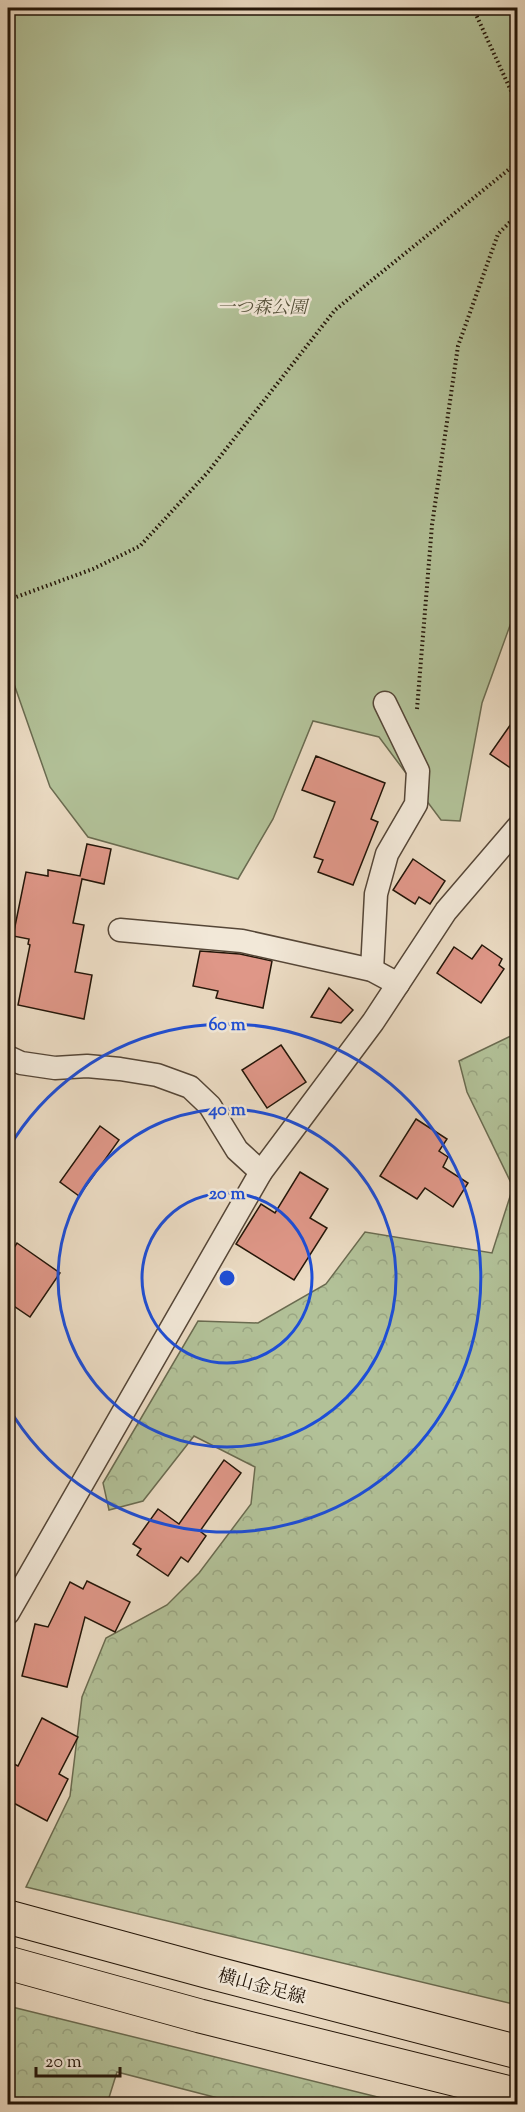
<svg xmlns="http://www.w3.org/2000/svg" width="525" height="2112" viewBox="0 0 525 2112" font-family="'Sorts Mill Goudy','Noto Serif JP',serif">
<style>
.forest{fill:url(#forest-crowns);stroke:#6a6b50;stroke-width:1.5}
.green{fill:#b2c198;stroke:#6a6b50;stroke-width:1.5}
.building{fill:#df9788;stroke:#231508;stroke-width:1.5}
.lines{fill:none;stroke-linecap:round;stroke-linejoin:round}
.street-casing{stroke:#554637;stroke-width:25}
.primary-casing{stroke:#231508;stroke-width:35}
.path{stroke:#231508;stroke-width:4;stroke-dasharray:1.5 3;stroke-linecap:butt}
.street{stroke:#f2e8d8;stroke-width:22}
.primary{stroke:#ebdbc3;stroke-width:33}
.ring{fill:none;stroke:#1d4ed8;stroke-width:3}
.labels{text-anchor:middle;stroke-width:5;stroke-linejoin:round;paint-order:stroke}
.park-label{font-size:18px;font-style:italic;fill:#55513a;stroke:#f2e8d8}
.street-label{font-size:18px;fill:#231508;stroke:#f2e8d8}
.centre{fill:#1d4ed8;stroke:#f2e8d8;stroke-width:3}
.ring-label{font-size:18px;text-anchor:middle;font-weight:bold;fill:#1d4ed8;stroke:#f2e8d8;stroke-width:5;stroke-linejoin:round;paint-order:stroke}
</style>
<defs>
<pattern id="forest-crowns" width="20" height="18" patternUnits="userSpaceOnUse" patternTransform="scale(1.5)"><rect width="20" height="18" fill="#b2c198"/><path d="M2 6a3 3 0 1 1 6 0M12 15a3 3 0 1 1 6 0" fill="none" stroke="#99a582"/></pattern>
</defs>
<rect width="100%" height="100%" fill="#ebdbc3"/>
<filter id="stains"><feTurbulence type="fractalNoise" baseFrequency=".00333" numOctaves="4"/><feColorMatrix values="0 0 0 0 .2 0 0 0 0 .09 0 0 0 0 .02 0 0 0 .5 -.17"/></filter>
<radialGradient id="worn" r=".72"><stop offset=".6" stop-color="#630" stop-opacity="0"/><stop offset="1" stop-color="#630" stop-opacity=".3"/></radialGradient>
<g class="forest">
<polygon points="515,1034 518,1036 517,2005 26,1887 70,1796 82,1697 106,1638 167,1605 199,1573 251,1504 255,1467 194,1436 143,1501 109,1510 103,1483 198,1321 258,1323 326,1284 365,1232 492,1253 513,1187 467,1092 459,1061"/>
<polygon points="8,2006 406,2104 241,2104 117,2072 107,2104 8,2104"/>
</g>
<polygon class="green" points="8,8 517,8 517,606 482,703 460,821 441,820 379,737 313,721 273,819 238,879 88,837 50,787 14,684 8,679"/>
<g class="building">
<polygon points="518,714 518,773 490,754"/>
<polygon points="316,756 385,783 371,819 378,822 353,885 318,872 323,860 314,857 335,802 302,790"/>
<polygon points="87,844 111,849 104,884 82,879 73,923 84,925 75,972 92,975 84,1019 18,1005 30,945 28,944 29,939 13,936 26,872 48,876 48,870 80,876"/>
<polygon points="413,859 445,881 430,904 419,897 415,904 393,890"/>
<polygon points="482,945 502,959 499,965 504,969 481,1003 437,973 454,947 472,959"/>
<polygon points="200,951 240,954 272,961 263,1008 216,998 218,991 193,986"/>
<polygon points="329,988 353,1010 341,1023 311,1017"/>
<polygon points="281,1045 306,1082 267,1108 242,1070"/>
<polygon points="416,1119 447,1139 439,1151 448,1157 443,1167 468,1183 453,1207 425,1188 417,1199 380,1176"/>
<polygon points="100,1126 119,1140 79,1196 60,1182"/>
<polygon points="300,1172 328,1189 310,1218 327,1228 294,1280 236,1244 261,1204 275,1213"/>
<polygon points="17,1243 60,1273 30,1317 8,1302 8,1257"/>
<polygon points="224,1460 241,1473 200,1531 206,1536 188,1562 181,1557 168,1576 137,1555 141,1549 133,1544 158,1509 179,1524"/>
<polygon points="87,1581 130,1602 115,1632 85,1617 67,1687 22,1676 35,1624 48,1627 70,1582 83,1589"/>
<polygon points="42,1718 78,1737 59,1774 68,1779 47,1821 8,1800 8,1761 18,1766"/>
</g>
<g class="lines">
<g class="street-casing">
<g id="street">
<polyline points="120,930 242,941 372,970 398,984"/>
<polyline points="372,970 376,894 387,854 416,804 418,771 385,703"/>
<polyline points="8,1057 21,1063 55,1068 87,1066 120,1069 157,1075 190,1087 210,1106 237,1150 261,1172"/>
<polyline points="8,1613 261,1172 373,1022 446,911 518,827"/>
</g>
</g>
<g class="primary-casing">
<g id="primary">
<polyline points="8,1917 210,1972 518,2052"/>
<polyline points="8,1963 200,2016 518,2095"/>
</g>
</g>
<g class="path">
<polyline points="473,8 518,106"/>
<polyline points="8,600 93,569 140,546 208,472 335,310 518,162"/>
<polyline points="417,709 432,525 458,346 498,234 518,214"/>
</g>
<use href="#street" class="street"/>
<use href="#primary" class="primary"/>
</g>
<g class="ring">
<circle cx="227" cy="1278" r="85"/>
<circle cx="227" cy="1278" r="169"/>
<path d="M8 1149A254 254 0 1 1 8 1407"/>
</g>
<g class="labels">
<g class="park-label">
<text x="262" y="313">一つ森公園</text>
</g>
<g class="street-label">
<text transform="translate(262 1986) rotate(15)" y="6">横山金足線</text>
</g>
</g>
<circle cx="227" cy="1278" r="9" class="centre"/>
<g class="ring-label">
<text x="227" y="1030">60 m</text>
<text x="227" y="1115">40 m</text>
<text x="227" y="1199">20 m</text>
</g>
<rect width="525" height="2112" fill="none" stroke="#ebdbc3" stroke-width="30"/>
<rect x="9" y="9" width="507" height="2094" fill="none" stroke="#231508" stroke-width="3"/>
<rect x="15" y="15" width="495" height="2082" fill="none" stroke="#231508" stroke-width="1.5"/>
<path d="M36 2067v9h84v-9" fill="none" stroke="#231508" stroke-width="3"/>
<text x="45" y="2067" font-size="18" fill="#231508" stroke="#f2e8d8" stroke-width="4.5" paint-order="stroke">20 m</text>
<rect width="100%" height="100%" filter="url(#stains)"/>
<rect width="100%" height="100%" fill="url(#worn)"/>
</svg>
